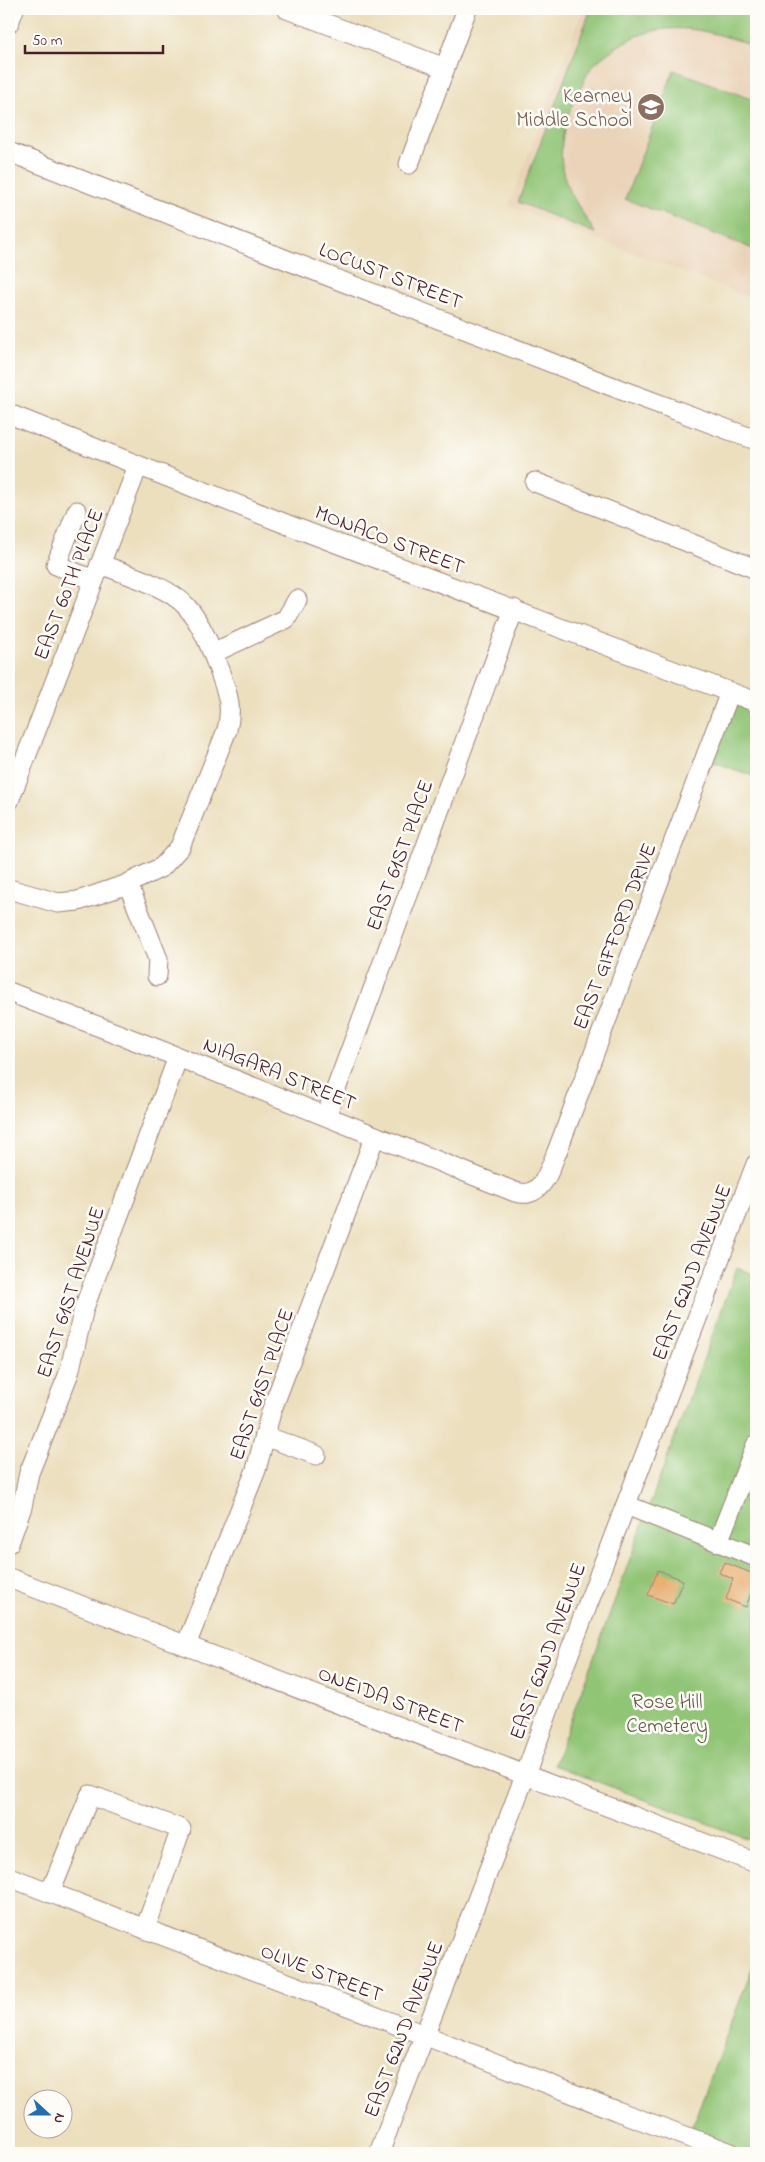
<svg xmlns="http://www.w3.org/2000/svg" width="765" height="2162" viewBox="0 0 765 2162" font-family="'Indie Flower',sans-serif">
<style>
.built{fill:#ead3b8}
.green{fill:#91c576;stroke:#6e7250}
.building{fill:#e8b073}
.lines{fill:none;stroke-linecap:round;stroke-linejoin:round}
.minor-casing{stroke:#9b7f74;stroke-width:21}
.minor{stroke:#fff;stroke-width:19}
.labels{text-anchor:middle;stroke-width:5;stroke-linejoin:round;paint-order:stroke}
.education-label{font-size:21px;fill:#785e54;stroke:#fdfcf7;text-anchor:end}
.street-label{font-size:21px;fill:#4a1f2b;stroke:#fdfcf7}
.park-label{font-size:21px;fill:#635945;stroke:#fdfcf7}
</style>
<rect width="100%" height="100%" fill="#fdfcf7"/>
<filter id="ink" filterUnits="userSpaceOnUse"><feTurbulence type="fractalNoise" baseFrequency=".02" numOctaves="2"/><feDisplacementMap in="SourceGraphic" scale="10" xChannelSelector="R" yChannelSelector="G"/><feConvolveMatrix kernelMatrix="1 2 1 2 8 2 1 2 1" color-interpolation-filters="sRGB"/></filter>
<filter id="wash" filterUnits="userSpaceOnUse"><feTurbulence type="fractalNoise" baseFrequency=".0096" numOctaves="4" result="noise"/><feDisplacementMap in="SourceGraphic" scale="20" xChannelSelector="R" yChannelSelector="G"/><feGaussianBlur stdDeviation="1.12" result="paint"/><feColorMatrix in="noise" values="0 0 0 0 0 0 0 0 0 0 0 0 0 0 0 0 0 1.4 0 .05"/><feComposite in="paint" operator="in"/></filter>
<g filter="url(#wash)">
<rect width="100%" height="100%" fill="#ecdfbe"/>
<polygon class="built" points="583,9 756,9 756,300 509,206"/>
<g class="green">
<path d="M591 9H756V47C707 29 662 16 615 48 607 54 597 60 591 68 586 75 582 86 577 95 565 117 558 147 563 172 568 194 584 214 595 233L518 202Z"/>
<polygon points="674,70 756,101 756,250 625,199"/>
<polygon points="730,692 756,702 756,777 705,759"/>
<polygon points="737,1268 756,1275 756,1842 554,1765"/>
<polygon points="756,1958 756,2153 730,2153 688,2137"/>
</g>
<g id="blocks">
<g class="building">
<polygon points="724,1562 756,1575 756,1580 746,1607 726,1599 733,1579 719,1573"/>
<polygon points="658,1570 683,1580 673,1604 648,1595"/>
</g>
</g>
</g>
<g filter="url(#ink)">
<use href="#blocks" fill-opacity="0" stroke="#9b7f74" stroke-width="1"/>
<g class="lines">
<g class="minor-casing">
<g id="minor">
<polyline points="287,9 445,68"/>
<polyline points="9,23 14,9"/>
<polyline points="9,152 624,391 756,440"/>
<polyline points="409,164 467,9"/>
<polyline points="9,414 291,526 756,702"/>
<polyline points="535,482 756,569"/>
<polyline points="77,511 56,565 94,580"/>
<polyline points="213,653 286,619 297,600"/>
<polyline points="9,801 138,466"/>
<polyline points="128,884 158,959 157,976"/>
<path d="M9 889 58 903 78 901 125 885 162 867 180 847 227 730C233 706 227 692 219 670 211 648 202 624 186 606 168 586 125 574 100 564"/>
<path d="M9 992 178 1057 515 1192C519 1193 524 1194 528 1193 545 1190 552 1163 558 1149L730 692"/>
<polyline points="326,1116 514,609"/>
<polyline points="265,1436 316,1455"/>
<polyline points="626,1505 756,1557"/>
<polyline points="718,1542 756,1445"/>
<polyline points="9,1543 22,1507 29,1473 69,1373 84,1308 178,1057"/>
<polyline points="9,1578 756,1863"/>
<polyline points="186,1645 256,1470 271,1412 375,1136"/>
<polyline points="9,1877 424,2035 617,2111 731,2153"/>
<polyline points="50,1893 90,1795 181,1829 145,1929"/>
<polyline points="379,2153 525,1776 565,1664 756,1164"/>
</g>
</g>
<use href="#minor" class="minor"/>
</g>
</g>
<defs>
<g id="school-disc" transform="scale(1.4375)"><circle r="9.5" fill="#8d6e63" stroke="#fdfcf7"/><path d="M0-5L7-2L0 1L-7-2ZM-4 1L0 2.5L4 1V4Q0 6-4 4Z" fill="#fff"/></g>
</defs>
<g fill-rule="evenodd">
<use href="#school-disc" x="651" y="107"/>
</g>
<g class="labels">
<g class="education-label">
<text x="632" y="102">Kearney<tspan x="632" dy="24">Middle School</tspan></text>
</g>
<g class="street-label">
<text transform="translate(391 275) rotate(21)" y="7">LOCUST STREET</text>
<text transform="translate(390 539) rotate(21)" y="7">MONACO STREET</text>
<text transform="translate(68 584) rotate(-69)" y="7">EAST 60TH PLACE</text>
<text transform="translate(399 855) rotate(-70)" y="7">EAST 61ST PLACE</text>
<text transform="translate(614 936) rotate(-69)" y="7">EAST GIFFORD DRIVE</text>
<text transform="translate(280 1073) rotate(22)" y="7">NIAGARA STREET</text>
<text transform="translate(691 1272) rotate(-69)" y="7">EAST 62ND AVENUE</text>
<text transform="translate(70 1292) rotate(-72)" y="7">EAST 61ST AVENUE</text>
<text transform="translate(261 1384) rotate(-71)" y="7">EAST 61ST PLACE</text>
<text transform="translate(547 1651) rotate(-70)" y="7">EAST 62ND AVENUE</text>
<text transform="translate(391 1699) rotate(21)" y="7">ONEIDA STREET</text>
<text transform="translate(322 1972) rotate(21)" y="7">OLIVE STREET</text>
<text transform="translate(403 2029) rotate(-69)" y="7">EAST 62ND AVENUE</text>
</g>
<g class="park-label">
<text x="667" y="1708">Rose Hill<tspan x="667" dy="24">Cemetery</tspan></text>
</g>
</g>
<rect width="765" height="2162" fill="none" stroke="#fdfcf7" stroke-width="30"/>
<g transform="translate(48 2114) rotate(111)"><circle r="24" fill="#fdfcf7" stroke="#b5a4a5"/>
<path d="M0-4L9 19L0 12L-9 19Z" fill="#1f6fb2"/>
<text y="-8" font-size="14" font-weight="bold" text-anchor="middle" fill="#4a1f2b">N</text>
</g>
<path d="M25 45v8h138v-8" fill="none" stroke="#4a1f2b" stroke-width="2.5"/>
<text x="32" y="45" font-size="15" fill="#4a1f2b" stroke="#fdfcf7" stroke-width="4" paint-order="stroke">50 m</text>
</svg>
